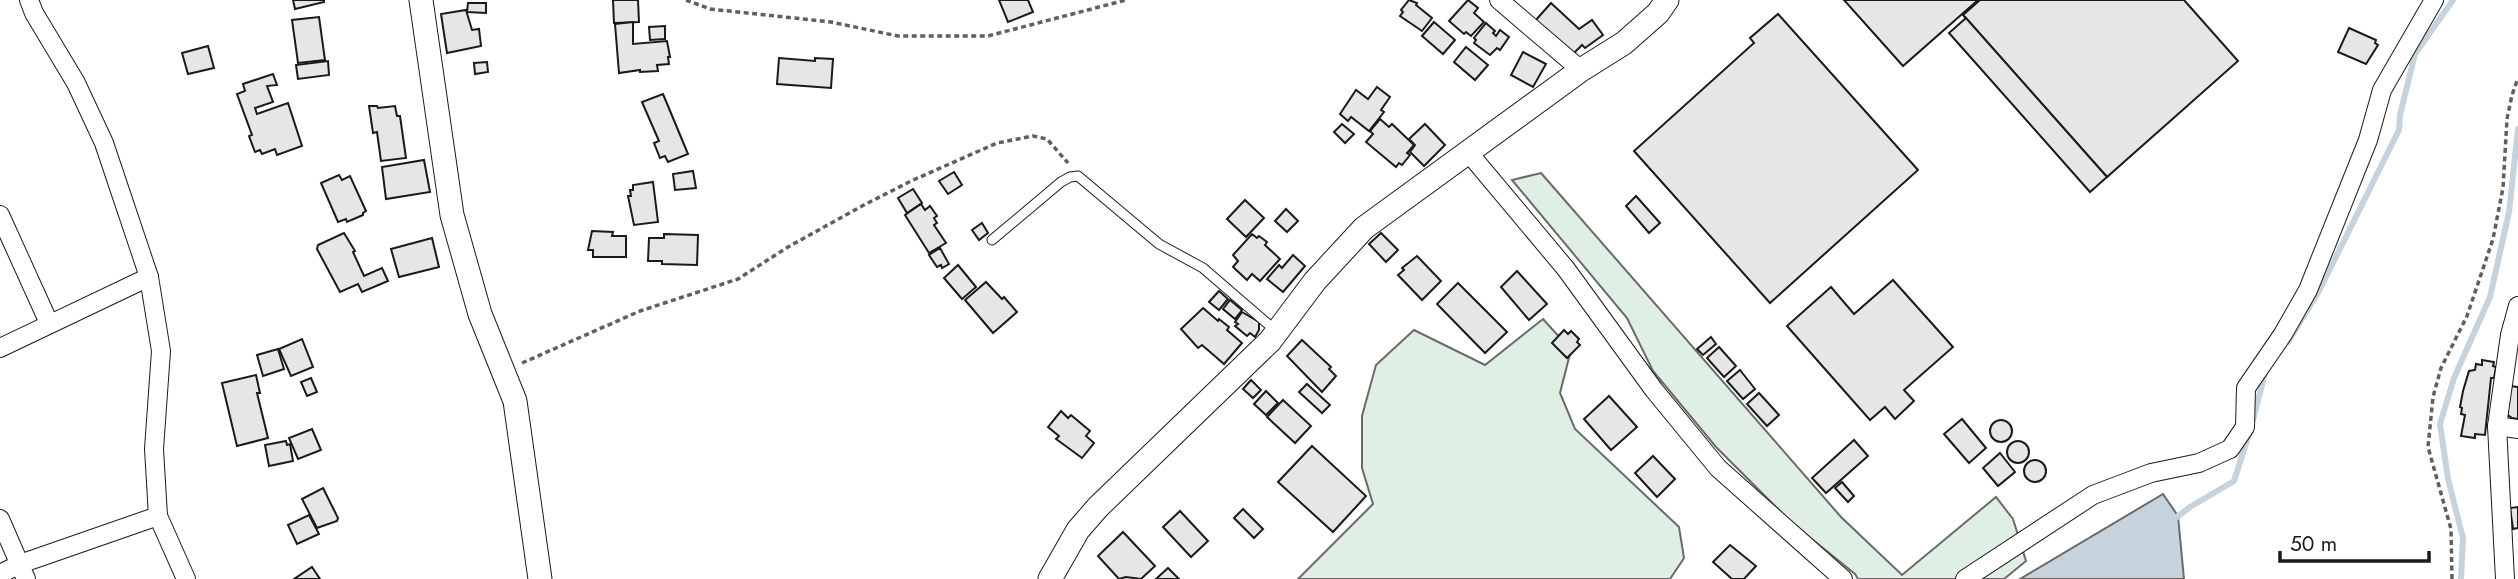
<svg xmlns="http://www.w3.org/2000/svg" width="2518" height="579" viewBox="0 0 2518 579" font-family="Jost,sans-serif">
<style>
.green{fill:#e0efe3;stroke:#6a6a6a;stroke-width:2}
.water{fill:#c6d2dc;stroke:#6a6a6a;stroke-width:2}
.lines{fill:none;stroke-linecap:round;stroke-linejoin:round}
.stream{stroke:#c6d2dc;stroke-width:6}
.building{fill:#e6e6e6;stroke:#1a1a1a;stroke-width:2}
.service-casing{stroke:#1a1a1a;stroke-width:11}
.minor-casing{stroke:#1a1a1a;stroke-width:20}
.tertiary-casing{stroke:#1a1a1a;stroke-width:25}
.path{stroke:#5f5f5f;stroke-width:3.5;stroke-dasharray:5 3.5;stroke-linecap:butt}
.service{stroke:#fff;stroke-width:9}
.minor{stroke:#fff;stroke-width:18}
.tertiary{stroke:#fff;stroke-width:23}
</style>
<rect width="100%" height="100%" fill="#fff"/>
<g class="green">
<polygon points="1541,173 1841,517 1902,575 1996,497 2013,519 2026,561 2004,579 1858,579 1855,574 1792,523 1716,447 1653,371 1627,318 1512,180"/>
<polygon points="1543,319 1571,350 1560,393 1575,429 1679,527 1684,558 1670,579 1298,579 1373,504 1362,468 1362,416 1376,365 1414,330 1485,365"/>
</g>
<polygon class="water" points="2163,494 2178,516 2184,579 2020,579"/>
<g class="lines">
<g class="stream">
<polyline points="2288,342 2319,291 2399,130 2400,115 2415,54 2453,0"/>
<polyline points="2253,420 2265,373"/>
<polyline points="2173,520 2190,507 2234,481 2250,431"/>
<polyline points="2461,579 2463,538 2448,479 2440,424 2454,378 2490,297 2509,212 2518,129"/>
</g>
</g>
<g class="building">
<polygon points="293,0 324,0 324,2 295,9"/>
<polygon points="613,0 638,0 639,22 614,23"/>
<polygon points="999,0 1028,0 1033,12 1008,22"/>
<polygon points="1409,0 1417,3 1416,5 1432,18 1422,31 1400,16 1403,12 1401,10"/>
<polygon points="1468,0 1478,8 1474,13 1484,22 1471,36 1466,32 1464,34 1449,21"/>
<polygon points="1844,0 1978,0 1903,66"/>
<polygon points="1980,0 2184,0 2238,61 2107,177 1963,15"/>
<polygon points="468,3 486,3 486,13 467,12"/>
<polygon points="1551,3 1579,29 1592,20 1603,35 1585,48 1582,45 1572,55 1535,21"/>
<polygon points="466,10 472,30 479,29 481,46 447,53 441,14"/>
<polygon points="1778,14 1918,170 1770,303 1634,151 1754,43 1750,38"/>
<polygon points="319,17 325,60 298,63 292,20"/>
<polygon points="1966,18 2107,177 2090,192 1949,33"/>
<polygon points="633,22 633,44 667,41 670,57 668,57 669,64 657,65 658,71 640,72 640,70 619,73 615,24"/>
<polygon points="1434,22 1455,40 1443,54 1422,36"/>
<polygon points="1486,23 1495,31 1493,33 1496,36 1500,30 1509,37 1500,50 1497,48 1490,55 1474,43 1476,40 1474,38"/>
<polygon points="665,26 665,39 650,40 649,27"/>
<polygon points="2349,28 2376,40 2375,43 2378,45 2366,64 2338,52"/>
<polygon points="208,46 214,68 188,74 182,53"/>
<polygon points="1466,47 1488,65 1475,80 1454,62"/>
<polygon points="1523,52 1546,64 1533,87 1511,75"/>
<polygon points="779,58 815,61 815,58 833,59 831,88 777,84"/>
<polygon points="328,61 329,75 298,79 296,65"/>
<polygon points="487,62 488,72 475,74 474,63"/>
<polygon points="273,74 277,85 267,86 273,102 255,108 257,114 288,103 302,146 277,155 275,149 262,154 260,150 255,152 249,136 252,135 237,94 245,91 243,84"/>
<polygon points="1377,87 1390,97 1381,110 1384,112 1369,131 1351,117 1348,121 1340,114 1356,90 1368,99"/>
<polygon points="663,94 688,154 668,162 665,156 660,158 654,143 659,141 642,102"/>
<polygon points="369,106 377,106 378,108 395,106 397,116 400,116 406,158 381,161 377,132 373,133"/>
<polygon points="1380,119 1389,127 1392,124 1414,145 1407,153 1410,155 1402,165 1399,163 1396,167 1366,142 1373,134 1370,131"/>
<polygon points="1342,124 1354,134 1345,143 1334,132"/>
<polygon points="1425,124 1445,145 1424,166 1410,152 1415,145 1409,139"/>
<polygon points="424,160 430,192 386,199 382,167"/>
<polygon points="693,171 696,188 675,190 673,174"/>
<polygon points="954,172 962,185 948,194 939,181"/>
<polygon points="339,175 342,180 350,176 366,211 363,213 363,215 347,222 346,219 338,222 321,183"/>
<polygon points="653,182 658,222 634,225 628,196 631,196 630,190 633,190 633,185"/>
<polygon points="913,189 922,203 907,213 898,198"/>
<polygon points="1636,196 1660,223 1649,233 1626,206"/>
<polygon points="1245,200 1264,218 1246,237 1227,219"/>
<polygon points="921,204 925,210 930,206 937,216 934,218 937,223 934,225 946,243 929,253 905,215"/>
<polygon points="1286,209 1298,221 1287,232 1275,221"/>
<polygon points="982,223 988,233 979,240 972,230"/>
<polygon points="592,231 613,232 612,236 626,236 626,257 593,257 593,250 588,250"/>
<polygon points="344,233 355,251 353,252 364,276 382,268 388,281 362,292 358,284 340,292 317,249 318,245"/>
<polygon points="1381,233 1398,250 1386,262 1369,244"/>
<polygon points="664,234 698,235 697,265 662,264 662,261 648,261 649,238 664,238"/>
<polygon points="1252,234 1257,238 1259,236 1267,242 1265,245 1280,259 1260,281 1252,274 1247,280 1233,267 1238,261 1233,255"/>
<polygon points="432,238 439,267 399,277 391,249"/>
<polygon points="940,248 949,264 942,268 941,265 937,267 929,255"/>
<polygon points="1293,255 1305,266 1283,292 1267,279 1279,265 1282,268"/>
<polygon points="1417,256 1441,281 1422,300 1398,275 1404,270 1402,268"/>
<polygon points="958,265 976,287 962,299 944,278"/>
<polygon points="1517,271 1547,304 1529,320 1501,287"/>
<polygon points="1893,280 1953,347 1904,390 1914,401 1895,419 1885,407 1870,420 1787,326 1831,287 1854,314"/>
<polygon points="986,282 1002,299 1004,297 1017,312 993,333 965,300"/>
<polygon points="1458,283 1507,332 1485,353 1437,304"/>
<polygon points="1219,291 1228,299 1219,310 1209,302"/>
<polygon points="1230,300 1242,310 1235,319 1223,309"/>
<polygon points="1203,308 1218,321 1219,319 1229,327 1227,330 1242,343 1224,364 1202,345 1198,348 1181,329"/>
<polygon points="1242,312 1259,322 1259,330 1255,337 1250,333 1247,336 1235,326 1238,324 1235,322"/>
<polygon points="1564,330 1568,334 1571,331 1579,339 1577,342 1580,345 1567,358 1552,343"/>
<polygon points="1711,337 1716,344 1703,355 1697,349"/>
<polygon points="302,339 313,367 291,376 279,349"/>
<polygon points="1302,340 1331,367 1329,369 1336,376 1322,392 1287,356"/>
<polygon points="1719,347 1736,366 1724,377 1707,358"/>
<polygon points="278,349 284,369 263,376 257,355"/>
<polygon points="2482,360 2494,362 2493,366 2496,367 2494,378 2491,378 2485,435 2475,434 2475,438 2461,436 2465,415 2461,414 2462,408 2460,407 2463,391 2469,371 2475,370 2476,364 2482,365"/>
<polygon points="1740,370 1755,389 1743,399 1727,381"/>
<polygon points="256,375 260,393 257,393 268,438 237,446 222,383"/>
<polygon points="311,378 317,392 307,396 301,382"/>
<polygon points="1251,380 1261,390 1253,398 1243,389"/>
<polygon points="1307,384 1330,405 1322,413 1299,392"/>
<polygon points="2510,386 2518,387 2518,419 2512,418 2505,413"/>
<polygon points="1266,391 1278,403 1266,415 1254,404"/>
<polygon points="1759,393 1779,415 1767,426 1747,404"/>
<polygon points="1609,396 1637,427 1611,450 1584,419"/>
<polygon points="1283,400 1311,426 1295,443 1267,417"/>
<polygon points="1061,411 1068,418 1071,415 1090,431 1086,436 1094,443 1082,458 1056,439 1059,436 1048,427"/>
<polygon points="1962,419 1986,448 1969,463 1944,434"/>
<circle cx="2001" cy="431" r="11"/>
<polygon points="312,429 321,450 298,459 289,438"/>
<polygon points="1854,440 1868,456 1826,493 1812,478"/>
<circle cx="2018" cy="452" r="11"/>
<polygon points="286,441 287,445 290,444 293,461 269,466 265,445"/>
<polygon points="1312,446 1366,496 1333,532 1278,482"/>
<polygon points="2000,453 2015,472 1998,486 1983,468"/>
<polygon points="1653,456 1675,479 1657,497 1635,473"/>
<circle cx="2035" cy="471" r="11"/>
<polygon points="1842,482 1854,496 1848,502 1835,488"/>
<polygon points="323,488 338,518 337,521 317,528 302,499"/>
<polygon points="2518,507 2518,528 2513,529 2510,508"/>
<polygon points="1243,509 1263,529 1254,538 1234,518"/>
<polygon points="1180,511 1208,541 1191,557 1163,527"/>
<polygon points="309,515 319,534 297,544 288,525"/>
<polygon points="1123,532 1155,566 1141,579 1126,577 1119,579 1098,556"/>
<polygon points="1730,545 1756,566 1744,579 1732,579 1713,562"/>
<polygon points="312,567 320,579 294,579"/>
<polygon points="1168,568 1179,579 1156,579"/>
</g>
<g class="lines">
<g class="service-casing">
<polyline id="service" points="992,240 1061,182 1070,177 1078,176 1159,244 1203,268 1276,331"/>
</g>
<g class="minor-casing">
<g id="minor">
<polyline points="29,0 34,13 76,83 104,143 149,277 161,351 154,449 158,516 186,579"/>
<polyline points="1499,0 1581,70"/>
<polyline points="1468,152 1566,269 1654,390 1718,468 1843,579"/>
<polyline points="0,215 49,323"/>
<polyline points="0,348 149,277"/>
<polyline points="2497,426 2518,429"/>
<polyline points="0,519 26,579"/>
<polyline points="0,574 20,564 158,516"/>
<polyline points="1965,579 2093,495 2151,473 2199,463 2230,449 2245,427 2246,388 2283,334 2308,290 2368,140 2382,90 2434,0"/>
<polyline points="2505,579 2497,426 2510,335 2518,306"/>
</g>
</g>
<g class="tertiary-casing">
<g id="tertiary">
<polyline points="421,0 452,215 480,314 515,401 540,579"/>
<polyline points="1050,579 1078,530 1098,507 1270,341 1315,281 1364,228 1581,70 1624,43 1658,13 1667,0"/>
</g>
</g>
<g class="path">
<polyline points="686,0 710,9 831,22 898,36 988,36 1126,0"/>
<polyline points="522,363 640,311 738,279 788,247 862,206 911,181 997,143 1033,136 1047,139 1068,163"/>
<polyline points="2452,579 2451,529 2428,447 2433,397 2441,368 2467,316 2493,239 2503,188 2507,119 2512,95 2518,78"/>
</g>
<use href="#service" class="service"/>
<use href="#minor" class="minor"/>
<use href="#tertiary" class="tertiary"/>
</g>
<path d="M2280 551v10h149v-10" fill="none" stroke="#1a1a1a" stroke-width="3.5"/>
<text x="2290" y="551" font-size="21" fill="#1a1a1a" stroke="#ffffff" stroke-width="5" paint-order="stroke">50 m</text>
</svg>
